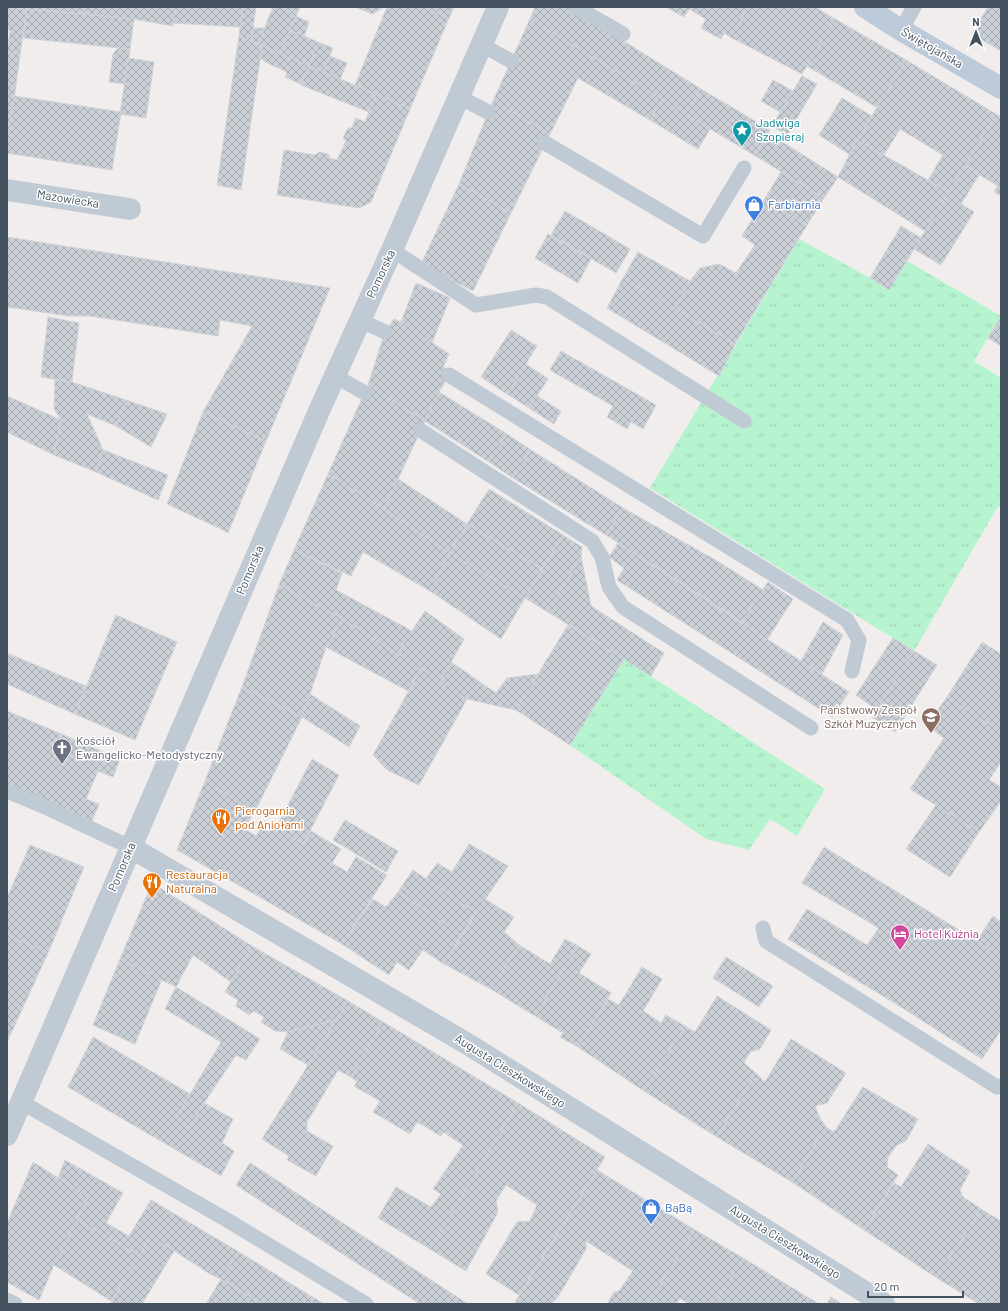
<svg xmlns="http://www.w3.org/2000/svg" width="1008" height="1311" viewBox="0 0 1008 1311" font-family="Barlow,sans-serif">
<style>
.grass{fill:url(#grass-tufts)}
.building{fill:url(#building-cross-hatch);stroke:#d0d3da}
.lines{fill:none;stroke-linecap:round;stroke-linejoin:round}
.lane{stroke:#bfcad5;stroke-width:15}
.street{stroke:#bfcad5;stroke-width:22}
.secondary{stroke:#bdcad9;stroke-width:22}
.labels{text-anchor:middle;stroke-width:3;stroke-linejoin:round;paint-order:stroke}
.street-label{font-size:12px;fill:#43505d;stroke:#fff}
.culture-label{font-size:12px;fill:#0d838f;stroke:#fff;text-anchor:start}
.shop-label{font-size:12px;fill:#366cbe;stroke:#fff;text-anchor:start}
.education-label{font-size:12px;fill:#785e54;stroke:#fff;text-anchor:end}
.worship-label{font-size:12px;fill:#5b616d;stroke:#fff;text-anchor:start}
.food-label{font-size:12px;fill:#c56008;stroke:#fff;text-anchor:start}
.hotel-label{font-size:12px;fill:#b23c85;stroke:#fff;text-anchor:start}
</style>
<defs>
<pattern id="grass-tufts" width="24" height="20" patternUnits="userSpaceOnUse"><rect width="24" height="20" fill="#b5f4cf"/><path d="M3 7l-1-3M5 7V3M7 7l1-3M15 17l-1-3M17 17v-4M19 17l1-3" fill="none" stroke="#9dd3b4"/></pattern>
<pattern id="building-cross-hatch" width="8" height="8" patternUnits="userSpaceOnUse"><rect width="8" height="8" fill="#cbcfd6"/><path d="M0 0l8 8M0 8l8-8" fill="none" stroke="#a6aab1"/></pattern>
</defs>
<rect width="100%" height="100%" fill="#f1eded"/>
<g class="grass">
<polygon points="799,239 870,278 889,290 907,261 1001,316 974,361 1001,378 1001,508 998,506 914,651 650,488"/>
<polygon points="624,659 825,789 797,836 770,819 749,850 706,839 570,745"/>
</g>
<g class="building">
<polygon points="7,7 27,9 20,54 7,53 10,30 7,30"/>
<polygon points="23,7 84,7 84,14 23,9"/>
<polygon points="84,7 175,7 173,26 134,19 84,14"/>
<polygon points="175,7 243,7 240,27 173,23"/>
<polygon points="243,7 256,7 251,42 239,36"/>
<polygon points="273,7 282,7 297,14 280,54 258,44"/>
<polygon points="282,7 300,7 297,14"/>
<polygon points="355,7 384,7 373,14"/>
<polygon points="387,7 424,7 449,18 410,109 355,85"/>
<polygon points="424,7 454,7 449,18"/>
<polygon points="535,7 568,7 701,89 685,114 530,19"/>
<polygon points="666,7 749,7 730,37 724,33 721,39 701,28 706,19 689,9 684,17"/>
<polygon points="749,7 815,7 835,19 802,74 730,37"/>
<polygon points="988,7 1001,7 1001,51 972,34"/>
<polygon points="27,9 134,19 130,49 23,38"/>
<polygon points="296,16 309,22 304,36 290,30"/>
<polygon points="530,19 663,100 650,120 578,78 550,134 493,101"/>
<polygon points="835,19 906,60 878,108 807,66"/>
<polygon points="253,28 265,28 258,44 251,42"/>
<polygon points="290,30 318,42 309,66 280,54"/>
<polygon points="239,36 262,46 241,190 217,185"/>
<polygon points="318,42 333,48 323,72 309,66"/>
<polygon points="262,46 309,66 301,84 285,77 287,72 265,62 260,58"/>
<polygon points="118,48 130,49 125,84 109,82 113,54"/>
<polygon points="7,53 20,54 16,86 7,84"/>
<polygon points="330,56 347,63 340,79 323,72"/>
<polygon points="128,58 154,62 146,118 120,114"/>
<polygon points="906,60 996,114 949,192 928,180 943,155 900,129 884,155 857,140"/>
<polygon points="309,66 376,94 369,112 301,85"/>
<polygon points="802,76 817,84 787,135 772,126"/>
<polygon points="773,80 793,91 780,112 761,101"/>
<polygon points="7,84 16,86 7,143"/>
<polygon points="701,89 770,130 754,155 685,114"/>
<polygon points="376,94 410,109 371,202 359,208 277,195 284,150 315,155 319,152 328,154 329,155 329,158 337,160 346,141 343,138 348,128 352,128 355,119 356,118 365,122"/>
<polygon points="14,96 121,112 112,170 7,153 7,143"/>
<polygon points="842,98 872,116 849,154 819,135"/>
<polygon points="663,100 710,129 698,149 650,120"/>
<polygon points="493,101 550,134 511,213 459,184"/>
<polygon points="996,114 1001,117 1001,196 994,192 998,186 965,166"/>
<polygon points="768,133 838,177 824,198 754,155"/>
<polygon points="857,140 949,192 925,231 838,177"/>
<polygon points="965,166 979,175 961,204 974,212 941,265 914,249"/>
<polygon points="781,172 824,198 807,225 764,200"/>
<polygon points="459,184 511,213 473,291 421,264"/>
<polygon points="764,200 807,225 735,344 675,309 690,281 700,268 719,264 736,273 755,245 742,236"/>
<polygon points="565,211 630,249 616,273 551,235"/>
<polygon points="901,226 921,238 889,290 870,278"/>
<polygon points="548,234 591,259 578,283 535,258"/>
<polygon points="7,237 330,288 266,441 203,412 252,326 220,320 218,336 90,316 69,316 7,307"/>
<polygon points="638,252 690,281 675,309 623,278"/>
<polygon points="623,278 735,344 719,376 607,308"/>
<polygon points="416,283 450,298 432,343 401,322"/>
<polygon points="48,317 79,323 72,382 41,377"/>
<polygon points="1001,317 1001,346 988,338"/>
<polygon points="394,319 401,322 449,354 443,367 452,371 439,392 425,421 368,385 385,332"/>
<polygon points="511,330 537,346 507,394 481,377"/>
<polygon points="561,351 656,405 643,429 631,422 627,429 607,417 613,406 550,370"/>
<polygon points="526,364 548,379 529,408 507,394"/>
<polygon points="55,380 72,382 126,400 116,426 87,414 103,450 96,472 54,455 61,420 54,409"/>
<polygon points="368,385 425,421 384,509 328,474"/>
<polygon points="439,392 507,434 489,462 425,421"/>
<polygon points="7,396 61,420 54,455 7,432"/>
<polygon points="537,396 561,411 554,424 529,408"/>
<polygon points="126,400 167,414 151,447 116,426"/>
<polygon points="203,412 266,441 228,533 221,529 167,504"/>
<polygon points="507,434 531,450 513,478 489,462"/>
<polygon points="103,450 168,475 158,500 96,472"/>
<polygon points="531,450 623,508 606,535 513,478"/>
<polygon points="328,474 384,509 450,553 430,591 363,552 351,576 294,550"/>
<polygon points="398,479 467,524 450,553 384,509"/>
<polygon points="489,489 563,535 542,569 467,524"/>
<polygon points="623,508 719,562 763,590 742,622 606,535"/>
<polygon points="467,524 542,569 525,598 450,553"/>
<polygon points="563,535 582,547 581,556 548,612 525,598"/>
<polygon points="618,543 849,692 832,717 617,580 624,568 609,557"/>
<polygon points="294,550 342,573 336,590 412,631 397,654 343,619 279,585"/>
<polygon points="450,553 525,598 501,639 430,591"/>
<polygon points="581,556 591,606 664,653 651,676 548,612"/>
<polygon points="768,582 793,599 767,640 742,622"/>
<polygon points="279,585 343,619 326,647 302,717 242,687"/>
<polygon points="425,611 464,639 440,682 397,654"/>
<polygon points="116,615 177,642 135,740 75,714"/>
<polygon points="343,619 421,669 408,691 326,647"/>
<polygon points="823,622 843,635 822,674 801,661"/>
<polygon points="568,625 624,659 570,745 516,710"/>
<polygon points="893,638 914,651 877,710 856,695"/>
<polygon points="982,642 1001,654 1001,732 947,697"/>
<polygon points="914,651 937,665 895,732 872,717"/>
<polygon points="9,654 86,686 75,714 7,684 7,658"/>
<polygon points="451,662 496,693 507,678 539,674 516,710 467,699 440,682"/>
<polygon points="421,669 467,699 419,785 387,770 373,755"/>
<polygon points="242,687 302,717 255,811 205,781"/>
<polygon points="310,694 360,726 349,747 302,717"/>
<polygon points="947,697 1001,732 1001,762 989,780 1001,787 1001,801 979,832 910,789 944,738 927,726"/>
<polygon points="7,711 120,759 113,777 98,771 86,799 99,804 92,821 7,785"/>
<polygon points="312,759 339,775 303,844 276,828"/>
<polygon points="205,781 255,811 244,829 256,836 265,821 303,844 311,831 341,849 332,863 347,872 356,857 387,875 342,944 177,850"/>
<polygon points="936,805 979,832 950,877 906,849"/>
<polygon points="345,820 398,851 386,872 333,840"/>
<polygon points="469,844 508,866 476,913 426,879 437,863 452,872"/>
<polygon points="30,845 84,867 48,953 7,935 7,898"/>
<polygon points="824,847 1001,956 1001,1030 982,1059 898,1005 788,939 807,909 867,945 879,928 802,883"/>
<polygon points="413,870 476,913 461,935 398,892"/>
<polygon points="160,888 252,946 231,982 193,955 176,987 120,959 148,893"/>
<polygon points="398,892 461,935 444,964 423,950 409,970 397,962 389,975 342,944 373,899 386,907"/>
<polygon points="485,899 514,917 504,932 519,945 491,989 444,964"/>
<polygon points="993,916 1001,922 1001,956 977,941"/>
<polygon points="7,935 48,953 7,1042"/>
<polygon points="565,939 578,946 535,1016 491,989 519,945 550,964"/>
<polygon points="252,946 348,1001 336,1020 288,1032 275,1031 261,1022 264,1017 254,1011 249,1015 236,1006 238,1000 225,992"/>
<polygon points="578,946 591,954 579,973 611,993 578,1047 560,1037 563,1033 535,1016"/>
<polygon points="726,957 773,986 759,1007 713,978"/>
<polygon points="120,959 162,979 135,1044 93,1025"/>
<polygon points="642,967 662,979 643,1011 661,1023 666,1015 685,1026 644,1091 578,1047 608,999 619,1005"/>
<polygon points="176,987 260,1039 246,1060 236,1055 204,1103 190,1127 176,1118 221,1042 165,1009"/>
<polygon points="717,996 771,1030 760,1049 750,1052 744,1063 756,1073 717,1137 644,1091 685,1026 695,1032"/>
<polygon points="348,1001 383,1022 351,1077 338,1070 307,1122 307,1131 333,1146 316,1176 287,1160 289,1156 262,1139"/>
<polygon points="336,1020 308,1065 280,1049 288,1032"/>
<polygon points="383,1022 518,1103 430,1249 378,1218 396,1187 431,1207 441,1194 433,1189 463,1145 443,1132 441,1136 417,1122 410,1134 373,1112 380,1101 354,1086 357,1082 351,1077"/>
<polygon points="93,1037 190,1094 176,1118 190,1127 204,1103 233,1119 222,1143 234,1151 221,1176 68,1087"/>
<polygon points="791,1039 846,1073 827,1103 815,1106 819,1116 826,1127 792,1182 717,1137 756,1073 765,1082"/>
<polygon points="863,1087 918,1119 906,1141 897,1145 888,1157 887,1167 898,1175 864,1230 792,1182 826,1127 834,1132"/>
<polygon points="518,1103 605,1157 519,1295 486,1274 517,1222 530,1221 537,1205 506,1185 496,1201 498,1212 466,1271 430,1249"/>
<polygon points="928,1144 970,1171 960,1190 963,1197 981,1209 937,1278 864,1230 894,1183 901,1187"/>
<polygon points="65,1160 123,1193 106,1223 129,1236 151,1200 239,1252 221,1279 210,1274 151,1236 140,1256 77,1220 88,1197 58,1178"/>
<polygon points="33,1162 88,1197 77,1220 54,1265 39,1300 7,1282 7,1223"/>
<polygon points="250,1163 468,1304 420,1304 236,1185"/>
<polygon points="597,1170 695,1230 648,1304 607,1304 614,1292 619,1291 633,1271 586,1241 586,1249 558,1297 551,1304 514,1304"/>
<polygon points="981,1209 1001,1221 1001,1304 979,1304 937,1278"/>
<polygon points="77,1220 140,1256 111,1301 54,1265"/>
<polygon points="695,1230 743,1258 715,1304 689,1304 680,1298 676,1304 648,1304"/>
<polygon points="151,1236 174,1251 142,1304 110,1304"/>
<polygon points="239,1252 324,1304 262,1304 221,1279"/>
<polygon points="743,1258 819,1304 715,1304"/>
<polygon points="221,1279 262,1304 206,1304"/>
<polygon points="831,1297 842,1304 827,1304"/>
</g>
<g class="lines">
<g class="lane">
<polyline points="576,7 623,34"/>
<polyline points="901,30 914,7"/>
<polyline points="482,45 511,61"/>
<polyline points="459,97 488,112"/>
<polyline points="545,143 703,236 744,168"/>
<polyline points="392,250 476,305 536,295 547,297 744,421"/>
<polyline points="360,320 385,332"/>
<polyline points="449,375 847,620 859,640 852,671"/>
<polyline points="335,376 365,393"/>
<polyline points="420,430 592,541 602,557 609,587 623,607 811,728"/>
<polyline points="7,791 43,806 130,847"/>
<polyline points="763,928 766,941 997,1087 1001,1086"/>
<polyline points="21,1102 227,1220 366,1304"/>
<polyline points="7,1300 15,1304"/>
</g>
<g class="street">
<polyline points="7,190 130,209"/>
<polyline points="130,847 466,1043 884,1304"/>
<polyline points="7,1135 319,411 392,250 498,7"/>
</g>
<polyline class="secondary" points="865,7 901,30 1001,88"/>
</g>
<defs>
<g id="sight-pin" transform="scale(1)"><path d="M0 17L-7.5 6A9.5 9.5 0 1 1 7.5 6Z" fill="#0f9aa8" stroke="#fff"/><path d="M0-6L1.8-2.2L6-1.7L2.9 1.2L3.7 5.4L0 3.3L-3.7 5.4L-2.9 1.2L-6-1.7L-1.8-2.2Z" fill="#fff"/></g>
<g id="shop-pin" transform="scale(1)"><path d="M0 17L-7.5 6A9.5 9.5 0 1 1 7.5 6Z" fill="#3f7fe0" stroke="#fff"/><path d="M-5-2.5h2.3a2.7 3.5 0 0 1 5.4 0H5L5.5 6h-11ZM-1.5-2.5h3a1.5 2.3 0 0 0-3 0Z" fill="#fff"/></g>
<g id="university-pin" transform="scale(1)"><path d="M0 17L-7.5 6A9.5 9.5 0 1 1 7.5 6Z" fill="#8d6e63" stroke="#fff"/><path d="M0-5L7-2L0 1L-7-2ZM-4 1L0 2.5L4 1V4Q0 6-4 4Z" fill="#fff"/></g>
<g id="church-pin" transform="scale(1)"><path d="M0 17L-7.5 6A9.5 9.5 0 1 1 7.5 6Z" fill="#6b7280" stroke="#fff"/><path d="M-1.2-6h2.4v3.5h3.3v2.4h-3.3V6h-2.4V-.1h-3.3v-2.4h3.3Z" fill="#fff"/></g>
<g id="restaurant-pin" transform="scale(1)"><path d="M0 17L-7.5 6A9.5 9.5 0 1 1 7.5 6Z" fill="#e8710a" stroke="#fff"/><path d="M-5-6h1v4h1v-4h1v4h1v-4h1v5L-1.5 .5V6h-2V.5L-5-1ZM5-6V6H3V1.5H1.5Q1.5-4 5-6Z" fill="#fff"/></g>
<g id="hotel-pin" transform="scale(1)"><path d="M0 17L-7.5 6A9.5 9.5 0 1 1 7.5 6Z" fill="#d1479c" stroke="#fff"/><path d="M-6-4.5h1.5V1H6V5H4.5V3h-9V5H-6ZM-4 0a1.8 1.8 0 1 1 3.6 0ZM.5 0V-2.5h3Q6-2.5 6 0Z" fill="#fff"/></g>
</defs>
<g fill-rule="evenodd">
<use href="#sight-pin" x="742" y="130"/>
<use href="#shop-pin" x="754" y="205"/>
<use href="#university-pin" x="931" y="717"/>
<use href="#church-pin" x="62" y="748"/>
<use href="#restaurant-pin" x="221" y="818"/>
<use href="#restaurant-pin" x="152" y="882"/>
<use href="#hotel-pin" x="900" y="934"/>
<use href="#shop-pin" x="651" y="1208"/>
</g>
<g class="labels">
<g class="street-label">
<text transform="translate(932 48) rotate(30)" y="4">Świętojańska</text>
<text transform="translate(68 199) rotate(9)" y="4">Mazowiecka</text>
<text transform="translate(381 274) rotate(-65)" y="4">Pomorska</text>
<text transform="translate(250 570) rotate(-67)" y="4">Pomorska</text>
<text transform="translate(122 867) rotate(-67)" y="4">Pomorska</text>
<text transform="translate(510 1071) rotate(32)" y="4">Augusta Cieszkowskiego</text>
<text transform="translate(785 1242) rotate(32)" y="4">Augusta Cieszkowskiego</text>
</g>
<g class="culture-label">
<text x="756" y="127">Jadwiga<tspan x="756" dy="14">Szopieraj</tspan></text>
</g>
<g class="shop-label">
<text x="768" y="209">Farbiarnia</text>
<text x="665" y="1212">BąBą</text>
</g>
<g class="education-label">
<text x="917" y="714">Państwowy Zespół<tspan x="917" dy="14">Szkół Muzycznych</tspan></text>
</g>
<g class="worship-label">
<text x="76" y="745">Kościół<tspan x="76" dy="14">Ewangelicko-Metodystyczny</tspan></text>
</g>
<g class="food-label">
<text x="235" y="815">Pierogarnia<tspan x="235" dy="14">pod Aniołami</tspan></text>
<text x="166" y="879">Restauracja<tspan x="166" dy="14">Naturalna</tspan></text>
</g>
<g class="hotel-label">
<text x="914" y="938">Hotel Kuźnia</text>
</g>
</g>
<rect width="1008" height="1311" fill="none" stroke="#43505d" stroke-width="16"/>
<g transform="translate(976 32)" stroke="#ffffff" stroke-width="3" paint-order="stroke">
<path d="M0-3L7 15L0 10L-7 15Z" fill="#43505d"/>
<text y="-6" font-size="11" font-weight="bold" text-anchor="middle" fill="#43505d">N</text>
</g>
<path d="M868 1291v6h95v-6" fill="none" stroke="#43505d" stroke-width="2"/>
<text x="874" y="1291" font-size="12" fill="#43505d" stroke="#ffffff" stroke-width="3" paint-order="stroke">20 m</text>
</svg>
